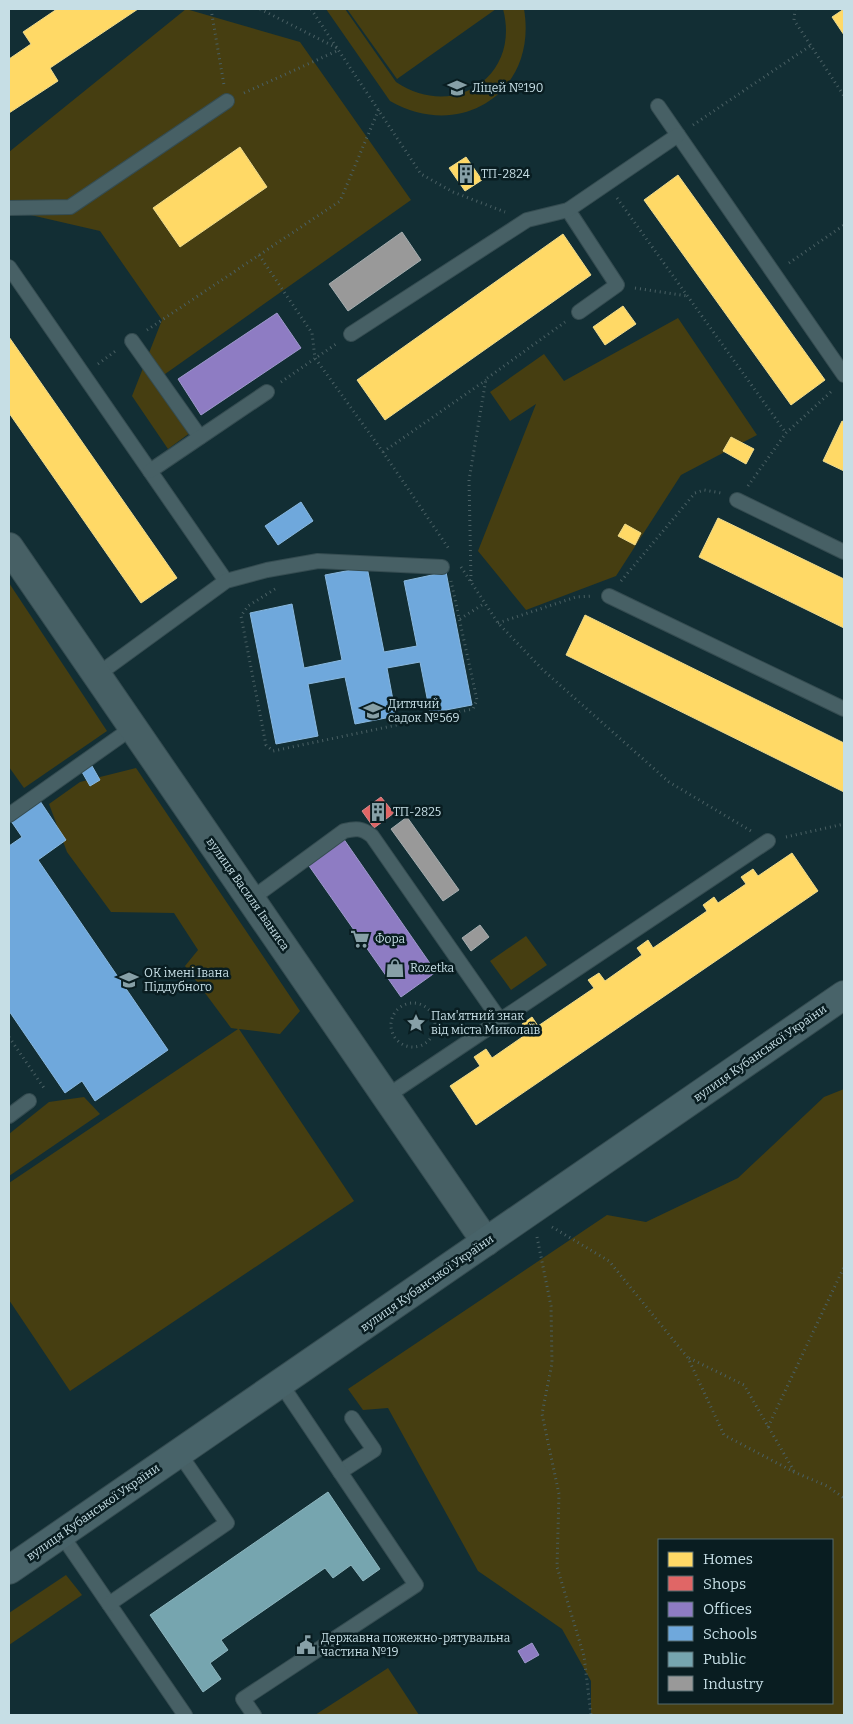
<svg xmlns="http://www.w3.org/2000/svg" width="853" height="1724" viewBox="0 0 853 1724" font-family="Bitter,serif">
<style>
.green{fill:#463e11;fill-rule:evenodd}
.homes{fill:#ffd966;stroke:#eeda8c}
.shops{fill:#e06666;stroke:#d88a8c}
.offices{fill:#8e7cc3;stroke:#9f99cd}
.schools{fill:#6fa8dc;stroke:#89b8df}
.public{fill:#76a5af;stroke:#8eb6bf}
.industry{fill:#999;stroke:#a6aeb0}
.lines{fill:none;stroke-linecap:round;stroke-linejoin:round}
.lane-casing{stroke:#354c51;stroke-width:16}
.street-casing{stroke:#354c51;stroke-width:30}
.secondary-casing{stroke:#354c51;stroke-width:30}
.path{stroke:#4a6064;stroke-width:3;stroke-dasharray:1 4;stroke-linecap:butt}
.lane{stroke:#476065;stroke-width:14}
.street{stroke:#476065;stroke-width:28}
.secondary{stroke:#486369;stroke-width:28}
.labels{text-anchor:middle;stroke-width:5;stroke-linejoin:round;paint-order:stroke}
.poi-label{font-size:12px;fill:#c6dee5;stroke:#091d21;text-anchor:start}
.street-label{font-size:12px;fill:#c6dee5;stroke:#091d21}
</style>
<rect width="100%" height="100%" fill="#122e34"/>
<g class="green">
<polygon points="186,9 300,42 411,200 158,379 194,430 168,449 132,396 162,320 100,231 9,210 9,152"/>
<path d="M326 9H345L396 82C454 121 521 76 503 9H524C538 91 462 142 390 101Z"/>
<polygon points="347,9 496,9 397,79"/>
<polygon points="678,318 757,435 681,475 616,576 526,610 478,551 536,404 510,421 490,392 544,354 564,381"/>
<polygon points="9,583 107,731 24,788 9,767"/>
<polygon points="136,768 300,1011 280,1034 239,1029 354,1201 70,1391 9,1300 9,1183 238,1029 231,1028 185,966 198,950 174,913 111,912 67,852 49,804 80,782"/>
<polygon points="526,936 547,965 511,990 490,961"/>
<path d="M844 1089V1715H591V1681L562 1629 478 1571 388 1408 363 1410 348 1389 607 1215 646 1222 738 1178 824 1097ZM659 1540H832V1703H659Z"/>
<polygon points="84,1097 100,1114 9,1176 9,1134 49,1102"/>
<polygon points="66,1575 82,1595 9,1645 9,1613"/>
<polygon points="388,1668 419,1715 315,1715"/>
</g>
<g class="homes">
<polygon points="57,9 138,9 50,68 58,81 9,113 9,59 31,44 23,32"/>
<polygon points="844,9 844,35 832,17"/>
<polygon points="240,147 267,187 180,247 153,208"/>
<polygon points="466,157 482,180 465,191 449,168"/>
<polygon points="678,175 825,380 791,405 644,200"/>
<polygon points="563,234 591,275 385,420 357,380"/>
<polygon points="623,306 636,324 605,345 593,327"/>
<polygon points="9,337 177,578 141,603 9,413"/>
<polygon points="842,421 844,422 844,471 823,461"/>
<polygon points="731,437 754,449 746,464 723,451"/>
<polygon points="718,518 844,579 844,628 699,557"/>
<polygon points="625,524 641,533 635,545 618,536"/>
<polygon points="585,615 844,743 844,792 566,655"/>
<polygon points="792,853 818,891 476,1125 450,1086 480,1066 474,1057 486,1049 492,1058 528,1033 522,1024 532,1017 538,1026 594,988 588,980 599,973 605,981 642,955 637,948 648,940 653,948 707,911 703,905 714,897 718,903 746,884 741,877 753,869 758,876"/>
</g>
<polygon class="shops" points="381,797 394,813 374,828 362,811"/>
<g class="offices">
<polygon points="277,313 301,348 201,415 178,379"/>
<polygon points="343,838 436,972 401,997 307,863"/>
<polygon points="532,1643 539,1655 525,1663 518,1651"/>
</g>
<g class="schools">
<polygon points="301,502 313,521 278,545 265,526"/>
<polygon points="367,567 384,652 417,646 404,581 446,572 472,705 430,713 420,662 387,668 396,716 355,724 345,677 308,684 318,736 276,744 250,613 292,604 304,668 342,660 325,575"/>
<polygon points="92,766 100,780 90,786 82,772"/>
<polygon points="40,801 66,840 38,860 168,1050 95,1101 82,1081 65,1093 9,1011 9,846 22,837 11,821"/>
</g>
<polygon class="public" points="328,1492 380,1569 363,1581 351,1565 333,1578 325,1568 221,1640 228,1650 210,1663 221,1679 203,1692 150,1615"/>
<g class="industry">
<polygon points="402,232 421,260 348,311 329,284"/>
<polygon points="407,817 459,890 443,901 391,829"/>
<polygon points="480,925 489,937 471,951 462,938"/>
</g>
<g class="lines">
<g class="lane-casing">
<g id="lane">
<polyline points="658,106 844,375"/>
<polyline points="9,208 70,207 227,101"/>
<polyline points="568,210 617,285 579,312"/>
<polyline points="9,267 226,581"/>
<polyline points="351,334 527,220 568,210 678,135"/>
<polyline points="132,341 200,437"/>
<polyline points="150,471 267,392"/>
<polyline points="737,500 844,552"/>
<polyline points="609,596 844,709"/>
<polyline points="97,675 226,581 267,570 318,561 442,567"/>
<polyline points="9,815 132,728"/>
<path d="M251 899 344 831C356 828 362 828 372 836L500 1020"/>
<polyline points="387,1096 768,841"/>
<polyline points="9,1116 29,1101"/>
<polyline points="340,1472 374,1450 352,1418"/>
<polyline points="61,1534 185,1715"/>
<polyline points="109,1604 227,1523 179,1453"/>
<polyline points="254,1715 243,1699 416,1585 281,1384"/>
</g>
</g>
<g class="street-casing">
<polyline id="street" points="9,547 486,1242"/>
</g>
<g class="secondary-casing">
<polyline id="secondary" points="9,1570 844,995"/>
</g>
<g class="path">
<polyline points="211,9 224,85"/>
<polyline points="260,9 339,49"/>
<polyline points="311,9 421,174 453,192 505,212"/>
<polyline points="795,9 794,20 844,96"/>
<polyline points="244,93 339,50"/>
<polyline points="693,125 810,46"/>
<polyline points="617,198 786,433"/>
<polyline points="259,255 312,333 315,358 383,452 449,549"/>
<polyline points="789,263 844,225"/>
<polyline points="635,288 687,296"/>
<polyline points="147,330 340,201 379,109"/>
<polyline points="98,364 117,350"/>
<polyline points="281,382 336,344"/>
<polyline points="383,452 486,380"/>
<polyline points="748,486 786,433 833,390"/>
<polyline points="461,567 498,623 543,670 669,782 751,831"/>
<polyline points="471,581 469,480 486,379 565,322"/>
<polyline points="621,581 695,493 704,490 721,493"/>
<polyline points="275,589 248,606 241,616 266,745 273,751 473,709 477,700 451,581"/>
<polyline points="460,619 485,603"/>
<polyline points="498,623 576,597 592,596"/>
<polyline points="786,837 844,824"/>
<circle cx="413" cy="1025" r="22"/>
<polyline points="9,1037 44,1088"/>
<polyline points="552,1227 609,1261 688,1358 724,1435 794,1472 827,1486 844,1498"/>
<polyline points="537,1237 551,1306 552,1363 542,1414 559,1494 557,1567 584,1656 591,1715"/>
<polyline points="689,1358 744,1385 794,1471"/>
<polyline points="768,1427 844,1267"/>
</g>
<use href="#lane" class="lane"/>
<use href="#street" class="street"/>
<use href="#secondary" class="secondary"/>
</g>
<defs>
<g id="school-bare" transform="scale(1.5)"><path d="M0-5L7-2L0 1L-7-2ZM-4 1L0 2.5L4 1V4Q0 6-4 4Z" fill="#87a0a7" stroke="#091d21" stroke-width="2.5" paint-order="stroke"/></g>
<g id="building-bare" transform="scale(1.5)"><path d="M-4-6H4V6H1V3H-1V6H-4ZM-2.5-4.3h1.7v1.8h-1.7ZM.8-4.3h1.7v1.8H.8ZM-2.5-1h1.7V.8h-1.7ZM.8-1h1.7V.8H.8Z" fill="#87a0a7" stroke="#091d21" stroke-width="2.5" paint-order="stroke"/></g>
<g id="supermarket-bare" transform="scale(1.5)"><path d="M-6-5.5h2.5l.6 2H6L4.5 2H-2.5L-4.4-4H-6ZM-1.5 3.2a1.3 1.3 0 1 0 .1 0ZM3 3.2a1.3 1.3 0 1 0 .1 0Z" fill="#87a0a7" stroke="#091d21" stroke-width="2.5" paint-order="stroke"/></g>
<g id="shop-bare" transform="scale(1.5)"><path d="M-5-2.5h2.3a2.7 3.5 0 0 1 5.4 0H5L5.5 6h-11ZM-1.5-2.5h3a1.5 2.3 0 0 0-3 0Z" fill="#87a0a7" stroke="#091d21" stroke-width="2.5" paint-order="stroke"/></g>
<g id="university-bare" transform="scale(1.5)"><path d="M0-5L7-2L0 1L-7-2ZM-4 1L0 2.5L4 1V4Q0 6-4 4Z" fill="#87a0a7" stroke="#091d21" stroke-width="2.5" paint-order="stroke"/></g>
<g id="sight-bare" transform="scale(1.5)"><path d="M0-6L1.8-2.2L6-1.7L2.9 1.2L3.7 5.4L0 3.3L-3.7 5.4L-2.9 1.2L-6-1.7L-1.8-2.2Z" fill="#87a0a7" stroke="#091d21" stroke-width="2.5" paint-order="stroke"/></g>
<g id="civic-bare" transform="scale(1.5)"><path d="M-.6-6.5H3V-4.5H.6V-3L4-1V1h2V6H-6V1h2V-1L-.6-3ZM-1.2 2.5V6h2.4V2.5Z" fill="#87a0a7" stroke="#091d21" stroke-width="2.5" paint-order="stroke"/></g>
</defs>
<g fill-rule="evenodd">
<use href="#school-bare" x="457" y="88"/>
<use href="#building-bare" x="466" y="174"/>
<use href="#school-bare" x="373" y="711"/>
<use href="#building-bare" x="378" y="812"/>
<use href="#supermarket-bare" x="360" y="939"/>
<use href="#shop-bare" x="395" y="968"/>
<use href="#university-bare" x="129" y="980"/>
<use href="#sight-bare" x="416" y="1023"/>
<use href="#civic-bare" x="306" y="1645"/>
</g>
<g class="labels">
<g class="poi-label">
<text x="472" y="92">Ліцей №190</text>
<text x="481" y="178">ТП-2824</text>
<text x="388" y="708">Дитячий<tspan x="388" dy="14">садок №569</tspan></text>
<text x="393" y="816">ТП-2825</text>
<text x="375" y="943">Фора</text>
<text x="410" y="972">Rozetka</text>
<text x="144" y="977">ОК імені Івана<tspan x="144" dy="14">Піддубного</tspan></text>
<text x="431" y="1020">Пам'ятний знак<tspan x="431" dy="14">від міста Миколаїв</tspan></text>
<text x="321" y="1642">Державна пожежно-рятувальна<tspan x="321" dy="14">частина №19</tspan></text>
</g>
<g class="street-label">
<text transform="translate(248 894) rotate(55)" y="4">вулиця Василя Іваниса</text>
<text transform="translate(760 1053) rotate(-35)" y="4">вулиця Кубанської України</text>
<text transform="translate(427 1283) rotate(-35)" y="4">вулиця Кубанської України</text>
<text transform="translate(93 1512) rotate(-35)" y="4">вулиця Кубанської України</text>
</g>
</g>
<rect width="853" height="1724" fill="none" stroke="#c6dee5" stroke-width="20"/>
<rect x="658" y="1539" width="175" height="165" fill="#091d21" stroke="#556a6f"/>
<rect x="668" y="1552" width="25" height="15" fill="#ffd966" stroke="#556a6f"/>
<text x="703" y="1564" font-size="15" fill="#c6dee5">Homes</text>
<rect x="668" y="1576" width="25" height="15" fill="#e06666" stroke="#556a6f"/>
<text x="703" y="1589" font-size="15" fill="#c6dee5">Shops</text>
<rect x="668" y="1602" width="25" height="15" fill="#8e7cc3" stroke="#556a6f"/>
<text x="703" y="1614" font-size="15" fill="#c6dee5">Offices</text>
<rect x="668" y="1626" width="25" height="15" fill="#6fa8dc" stroke="#556a6f"/>
<text x="703" y="1639" font-size="15" fill="#c6dee5">Schools</text>
<rect x="668" y="1652" width="25" height="15" fill="#76a5af" stroke="#556a6f"/>
<text x="703" y="1664" font-size="15" fill="#c6dee5">Public</text>
<rect x="668" y="1676" width="25" height="15" fill="#999999" stroke="#556a6f"/>
<text x="703" y="1689" font-size="15" fill="#c6dee5">Industry</text>
</svg>
